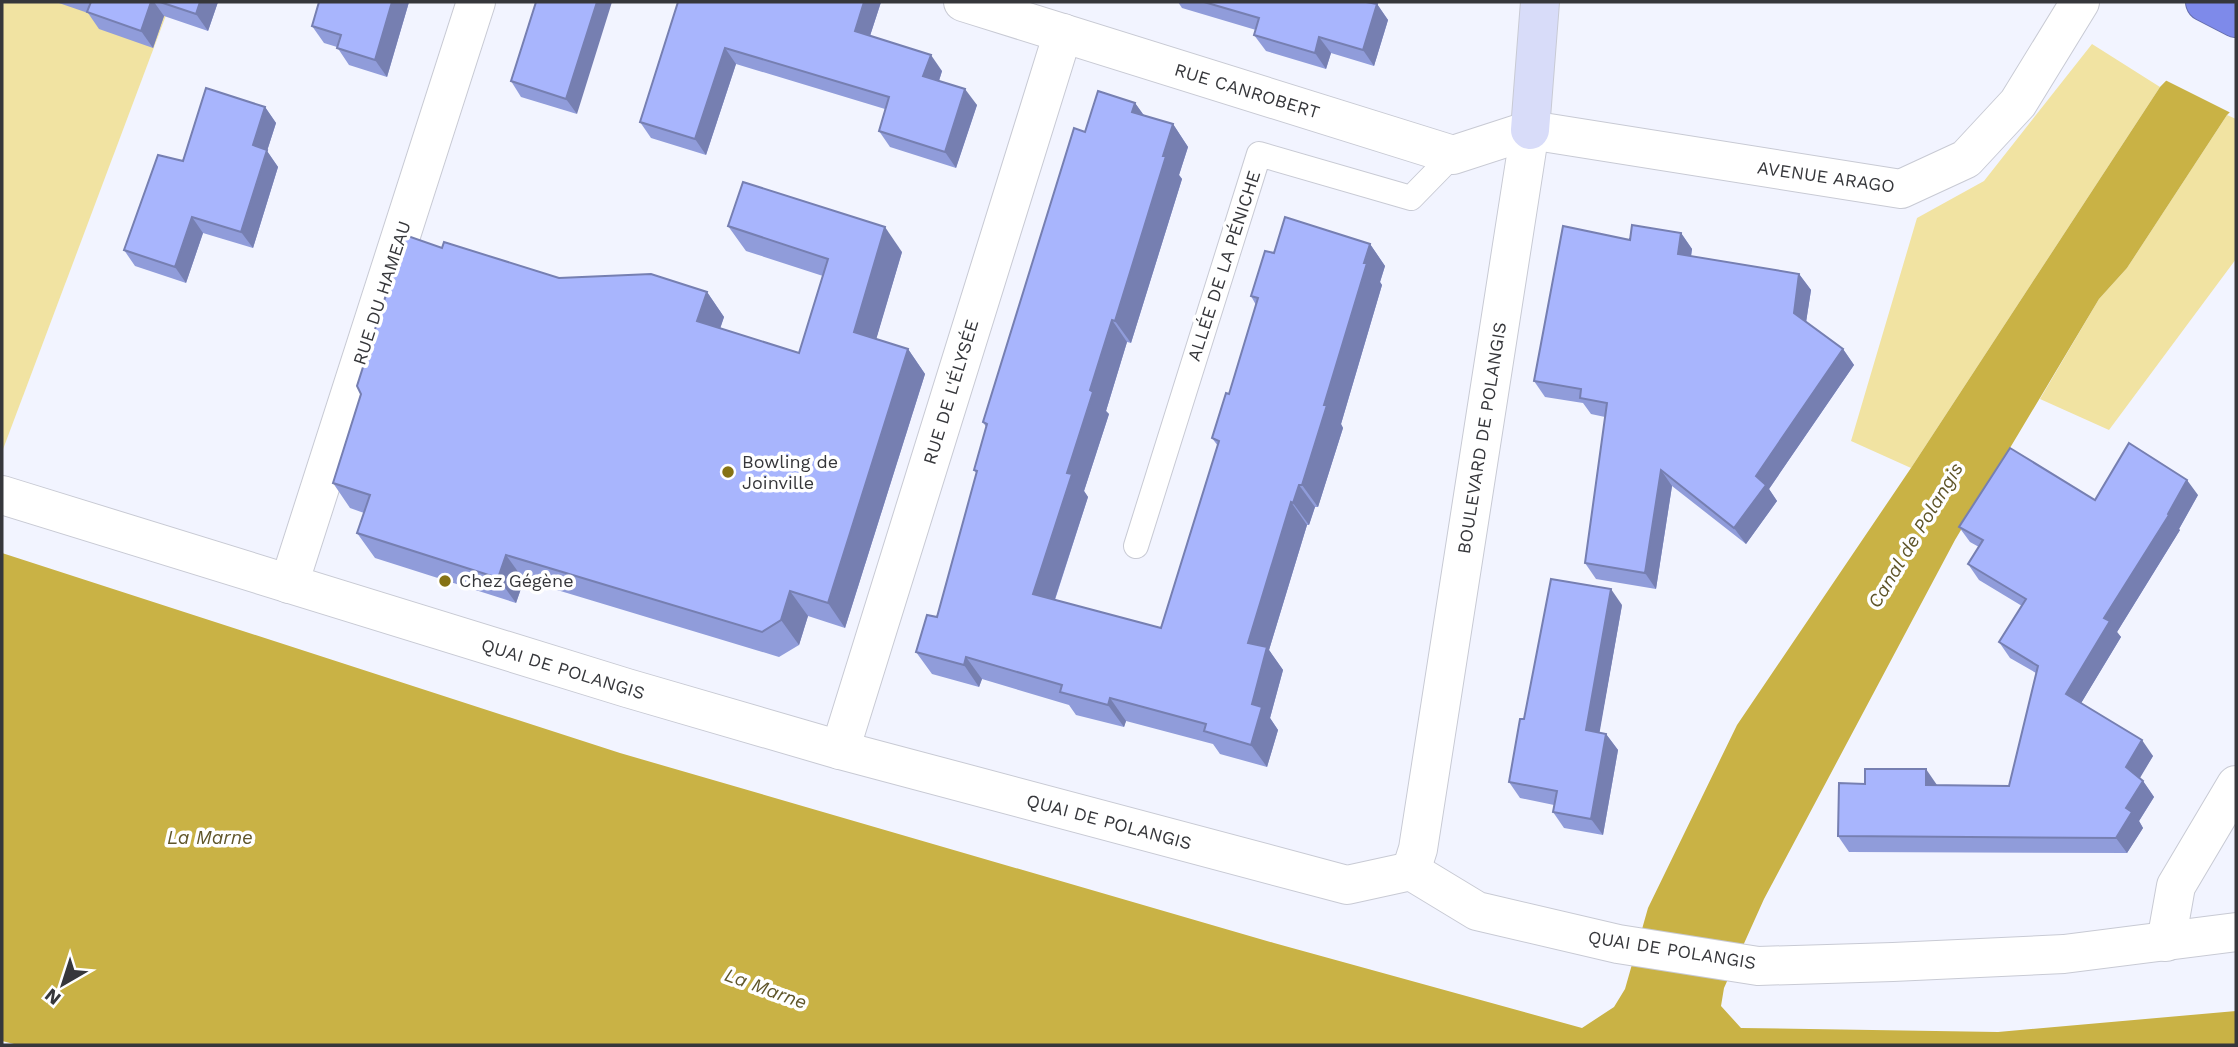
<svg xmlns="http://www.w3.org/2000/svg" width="2238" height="1047" viewBox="0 0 2238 1047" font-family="'Work Sans',sans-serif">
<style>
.green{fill:#f1e3a2}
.water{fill:#c9b245}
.pier{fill:#f2f4ff}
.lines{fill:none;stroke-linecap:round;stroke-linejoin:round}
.lane-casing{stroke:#c8cad4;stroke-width:26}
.street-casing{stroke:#c8cad4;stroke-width:40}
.secondary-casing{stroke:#c8cad4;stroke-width:40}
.highway-casing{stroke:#656dad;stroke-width:40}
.lane{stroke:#fff;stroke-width:24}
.street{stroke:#fff;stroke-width:38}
.secondary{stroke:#d8dcf9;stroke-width:38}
.highway{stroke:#7e8aea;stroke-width:38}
.wall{fill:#909cda}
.shaded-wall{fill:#767fb1}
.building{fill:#a8b5fd;stroke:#767fb1;stroke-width:2}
.poi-dot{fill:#857214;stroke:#fff;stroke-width:2.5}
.labels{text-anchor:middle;stroke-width:7;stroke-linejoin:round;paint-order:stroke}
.street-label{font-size:18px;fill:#36373b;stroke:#fff}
.poi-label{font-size:18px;fill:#36373b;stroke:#fff;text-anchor:start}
.water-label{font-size:19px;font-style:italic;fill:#5f5529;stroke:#fff}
</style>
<rect width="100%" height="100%" fill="#f2f4ff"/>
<g class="green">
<polygon points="2,2 171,2 2,452"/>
<polygon points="2092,44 2160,87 1911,468 1851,441 1917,218 1984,181"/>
<polygon points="2227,115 2236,119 2236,259 2109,430 2040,399 2099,299 2127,268"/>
</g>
<polygon class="water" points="2236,9 2236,106 2227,115 2127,268 2099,299 1955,540 1764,899 1724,988 1721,1006 1741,1028 1998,1032 2236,1011 2236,1045 18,1045 2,1041 2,553 620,753 1274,943 1582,1028 1614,1007 1625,989 1648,908 1737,725 1911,468 2160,87"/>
<polygon class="pier" points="2236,5 2236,111 2233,114 2163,79"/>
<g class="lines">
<g class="lane-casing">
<polyline id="lane" points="1136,546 1259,154 1411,198 1453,155"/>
</g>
<g class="street-casing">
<g id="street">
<polyline points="963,2 1453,155 1530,130 1901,189 1966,159 2018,103 2080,2"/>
<polyline points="2,495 627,688 840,750 1347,885 1411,871 1477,911 1618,944 1758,966 1893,962 2064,954 2236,932"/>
<polyline points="289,584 476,2"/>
<polyline points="840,750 1063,33"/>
<polyline points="1411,871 1418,849 1530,130"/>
<polyline points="2166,942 2176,886 2236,785"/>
</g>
</g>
<g class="secondary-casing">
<polyline id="secondary" points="1530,130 1540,2"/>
</g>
<g class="highway-casing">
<polyline id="highway" points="2205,2 2236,18"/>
</g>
<use href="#lane" class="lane"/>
<use href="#street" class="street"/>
<use href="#secondary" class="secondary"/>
<use href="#highway" class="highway"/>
</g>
<g class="wall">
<polygon points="56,2 218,2 208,31 164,16 153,48 99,29 88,13"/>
<polygon points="319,2 409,2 387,77 349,65 337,47 324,43 312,26"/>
<polygon points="536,2 577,114 521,97 511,81"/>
<polygon points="678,2 881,2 870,36 942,71 939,81 977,105 956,168 890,147 879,131 885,109 736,64 706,155 651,138 640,122"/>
<polygon points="1178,2 1366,2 1377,4 1388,20 1374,66 1331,53 1326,69 1266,51 1254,35 1256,30 1182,8"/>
<polygon points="1135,103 1144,116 1173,124 1188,147 1179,175 1182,179 1131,343 1127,342 1106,411 1109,414 1084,491 1088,497 1055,600 1161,628 1218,446 1212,438 1229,394 1256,305 1251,296 1274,253 1370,244 1385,266 1380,282 1382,285 1341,424 1343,428 1318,507 1315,507 1309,525 1307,525 1269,650 1283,670 1270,718 1278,730 1267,767 1220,754 1213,744 1126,721 1124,727 1076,715 1069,705 982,679 979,687 932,674 916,652 937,617 977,474 974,470 986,427 983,422 1085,132"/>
<polygon points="265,107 276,123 267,151 278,167 253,248 203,233 186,283 135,266 124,250 183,161"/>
<polygon points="728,226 902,252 876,339 908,349 925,374 845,628 808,616 799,645 779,657 524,580 516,603 375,558 357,533 364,513 350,508 333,483 442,248 559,278 707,292 724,317 720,329 799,353 823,276 746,251"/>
<polygon points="1681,233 1692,249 1691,256 1799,274 1811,290 1806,322 1843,349 1854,365 1769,489 1777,501 1746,544 1672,486 1656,589 1596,579 1585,563 1605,417 1591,414 1583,403 1545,397 1534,381 1630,240"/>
<polygon points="2198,495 2179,529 2180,530 2117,632 2121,637 2081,703 2153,756 2139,778 2143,781 2154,797 2139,821 2143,828 2127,853 1849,852 1838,836 1937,785 2009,786 2036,673 2010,658 1999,642 2022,606 1979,580 1968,564 1979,547 1970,542 1959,527 2095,500"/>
<polygon points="1622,605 1599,733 1606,734 1618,750 1603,835 1564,828 1553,812 1554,805 1520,798 1509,782 1524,719"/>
</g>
<g class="shaded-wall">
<polygon points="151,2 154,2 164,16 153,48 141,31"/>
<polygon points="200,2 218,2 208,31 196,14"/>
<polygon points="392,2 409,2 387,77 375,60"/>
<polygon points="597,2 612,2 577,114 566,99"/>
<polygon points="864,2 881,2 866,48 855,31"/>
<polygon points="1377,4 1388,20 1374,66 1363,50"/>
<polygon points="1319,37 1331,53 1326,69 1315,53"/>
<polygon points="725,48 736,64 706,155 695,139"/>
<polygon points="931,55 942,71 935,93 923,76"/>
<polygon points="965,89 977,105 956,168 945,152"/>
<polygon points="1135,103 1151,125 1132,112"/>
<polygon points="265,107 276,123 267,151 278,167 253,248 241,232 253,145"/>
<polygon points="1173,124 1188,147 1179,175 1182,179 1131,343 1115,321 1163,156"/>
<polygon points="192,217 203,233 186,283 175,267"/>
<polygon points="885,227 902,252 871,357 854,332"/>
<polygon points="1681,233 1692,249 1689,270 1678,254"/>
<polygon points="1370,244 1385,266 1380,282 1382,285 1341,424 1343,428 1318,507 1302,485"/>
<polygon points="1799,274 1811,290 1805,329 1794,313"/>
<polygon points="707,292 724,317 714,346 697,321"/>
<polygon points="1112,320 1127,342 1106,411 1109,414 1084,491 1088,497 1049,617 1033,594 1090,390"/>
<polygon points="908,349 925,374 845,628 828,603"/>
<polygon points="1843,349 1854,365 1769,489 1777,501 1746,544 1734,528 1756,476"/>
<polygon points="1661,470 1672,486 1656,589 1645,573"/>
<polygon points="2187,480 2198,495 2179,529 2180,530 2117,632 2121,637 2077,710 2066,694 2104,618"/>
<polygon points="1299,485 1315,507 1309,525 1293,503"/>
<polygon points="1291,502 1307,525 1269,650 1283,670 1270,718 1278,730 1267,767 1251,745 1252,704 1248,643"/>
<polygon points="506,555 524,580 516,603 498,578"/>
<polygon points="1611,589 1622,605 1597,747 1586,730"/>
<polygon points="790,591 808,616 799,645 781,620"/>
<polygon points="966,657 982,679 979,687 964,665"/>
<polygon points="1110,698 1126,721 1124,727 1108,705"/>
<polygon points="1606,734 1618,750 1603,835 1591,819"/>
<polygon points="2142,740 2153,756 2137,783 2126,767"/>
<polygon points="1926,769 1937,785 1937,801 1926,785"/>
<polygon points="2143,781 2154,797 2139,821 2143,828 2127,853 2116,838 2126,808"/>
</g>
<g class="building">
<polygon points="91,2 151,2 141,31 87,12"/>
<polygon points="160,2 200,2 196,14"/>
<polygon points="319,2 392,2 375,60 337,48 341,35 312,26"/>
<polygon points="536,2 597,2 566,99 511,81"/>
<polygon points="678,2 864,2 855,31 931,55 923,76 965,89 945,152 879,131 889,97 725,48 695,139 640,122"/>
<polygon points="1204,2 1366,2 1377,4 1363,50 1319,37 1315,53 1254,35 1259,18"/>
<polygon points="206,88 265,107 253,145 267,150 241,232 192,217 175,267 124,250 158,155 183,161"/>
<polygon points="1098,91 1135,103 1132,112 1173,124 1163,156 1166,156 1115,321 1112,320 1090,390 1093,392 1067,473 1072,474 1033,594 1161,628 1219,441 1212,438 1226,393 1229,394 1258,298 1251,296 1265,251 1274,253 1285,217 1370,244 1364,263 1367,263 1324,405 1327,405 1302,485 1299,485 1293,503 1291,502 1248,643 1267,647 1252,704 1262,707 1251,745 1204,731 1206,724 1110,698 1108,705 1060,692 1062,685 966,657 964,665 916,652 927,615 937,617 977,471 974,470 987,424 983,422 1074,128 1085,132"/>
<polygon points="743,182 885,227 854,332 908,349 828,603 790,591 781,620 762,632 506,555 498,578 357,533 370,495 333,483 361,394 357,386 405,235 442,248 444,242 559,278 651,274 707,292 697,321 799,353 828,259 728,226"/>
<polygon points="1632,225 1681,233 1678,254 1799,274 1794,313 1843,349 1756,476 1766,485 1734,528 1661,470 1645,573 1585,563 1607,403 1580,398 1581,389 1534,381 1563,226 1630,240"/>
<polygon points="2129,443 2187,480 2168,514 2169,515 2104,618 2110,621 2066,694 2142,740 2126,767 2143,781 2126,808 2132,812 2116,838 1838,836 1839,783 1865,784 1865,769 1926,769 1926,785 2009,786 2038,666 1999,642 2026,599 1968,564 1983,540 1959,527 2010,448 2095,500"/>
<polygon points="1551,579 1611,589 1586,730 1606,734 1591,819 1553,812 1557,791 1509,782 1520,719 1524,719"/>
</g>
<g class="poi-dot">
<circle cx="728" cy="472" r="7"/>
<circle cx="445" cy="581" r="7"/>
</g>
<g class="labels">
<g class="street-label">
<text transform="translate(1247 91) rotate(17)" y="6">RUE CANROBERT</text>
<text transform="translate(1826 177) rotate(8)" y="6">AVENUE ARAGO</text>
<text transform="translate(1224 266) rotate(-72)" y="6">ALLÉE DE LA PÉNICHE</text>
<text transform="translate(382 293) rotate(-72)" y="6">RUE DU HAMEAU</text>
<text transform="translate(951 392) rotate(-73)" y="6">RUE DE L'ÉLYSÉE</text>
<text transform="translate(1482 438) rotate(-81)" y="6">BOULEVARD DE POLANGIS</text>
<text transform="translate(563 669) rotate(17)" y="6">QUAI DE POLANGIS</text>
<text transform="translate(1109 822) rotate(15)" y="6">QUAI DE POLANGIS</text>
<text transform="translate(1672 950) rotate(9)" y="6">QUAI DE POLANGIS</text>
</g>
<g class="poi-label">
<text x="742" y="468">Bowling de<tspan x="742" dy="21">Joinville</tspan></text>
<text x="459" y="587">Chez Gégène</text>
</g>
<g class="water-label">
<text transform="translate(1915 535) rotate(-59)" y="7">Canal de Polangis</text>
<text x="210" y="844">La Marne</text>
<text transform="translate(766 988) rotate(20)" y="7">La Marne</text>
</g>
</g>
<rect width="2238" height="1047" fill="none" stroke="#36373b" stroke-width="7"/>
<g transform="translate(63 984) rotate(219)" stroke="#ffffff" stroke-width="5" paint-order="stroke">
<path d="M0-5L12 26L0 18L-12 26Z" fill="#36373b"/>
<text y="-10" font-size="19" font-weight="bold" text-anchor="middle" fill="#36373b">N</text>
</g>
</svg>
